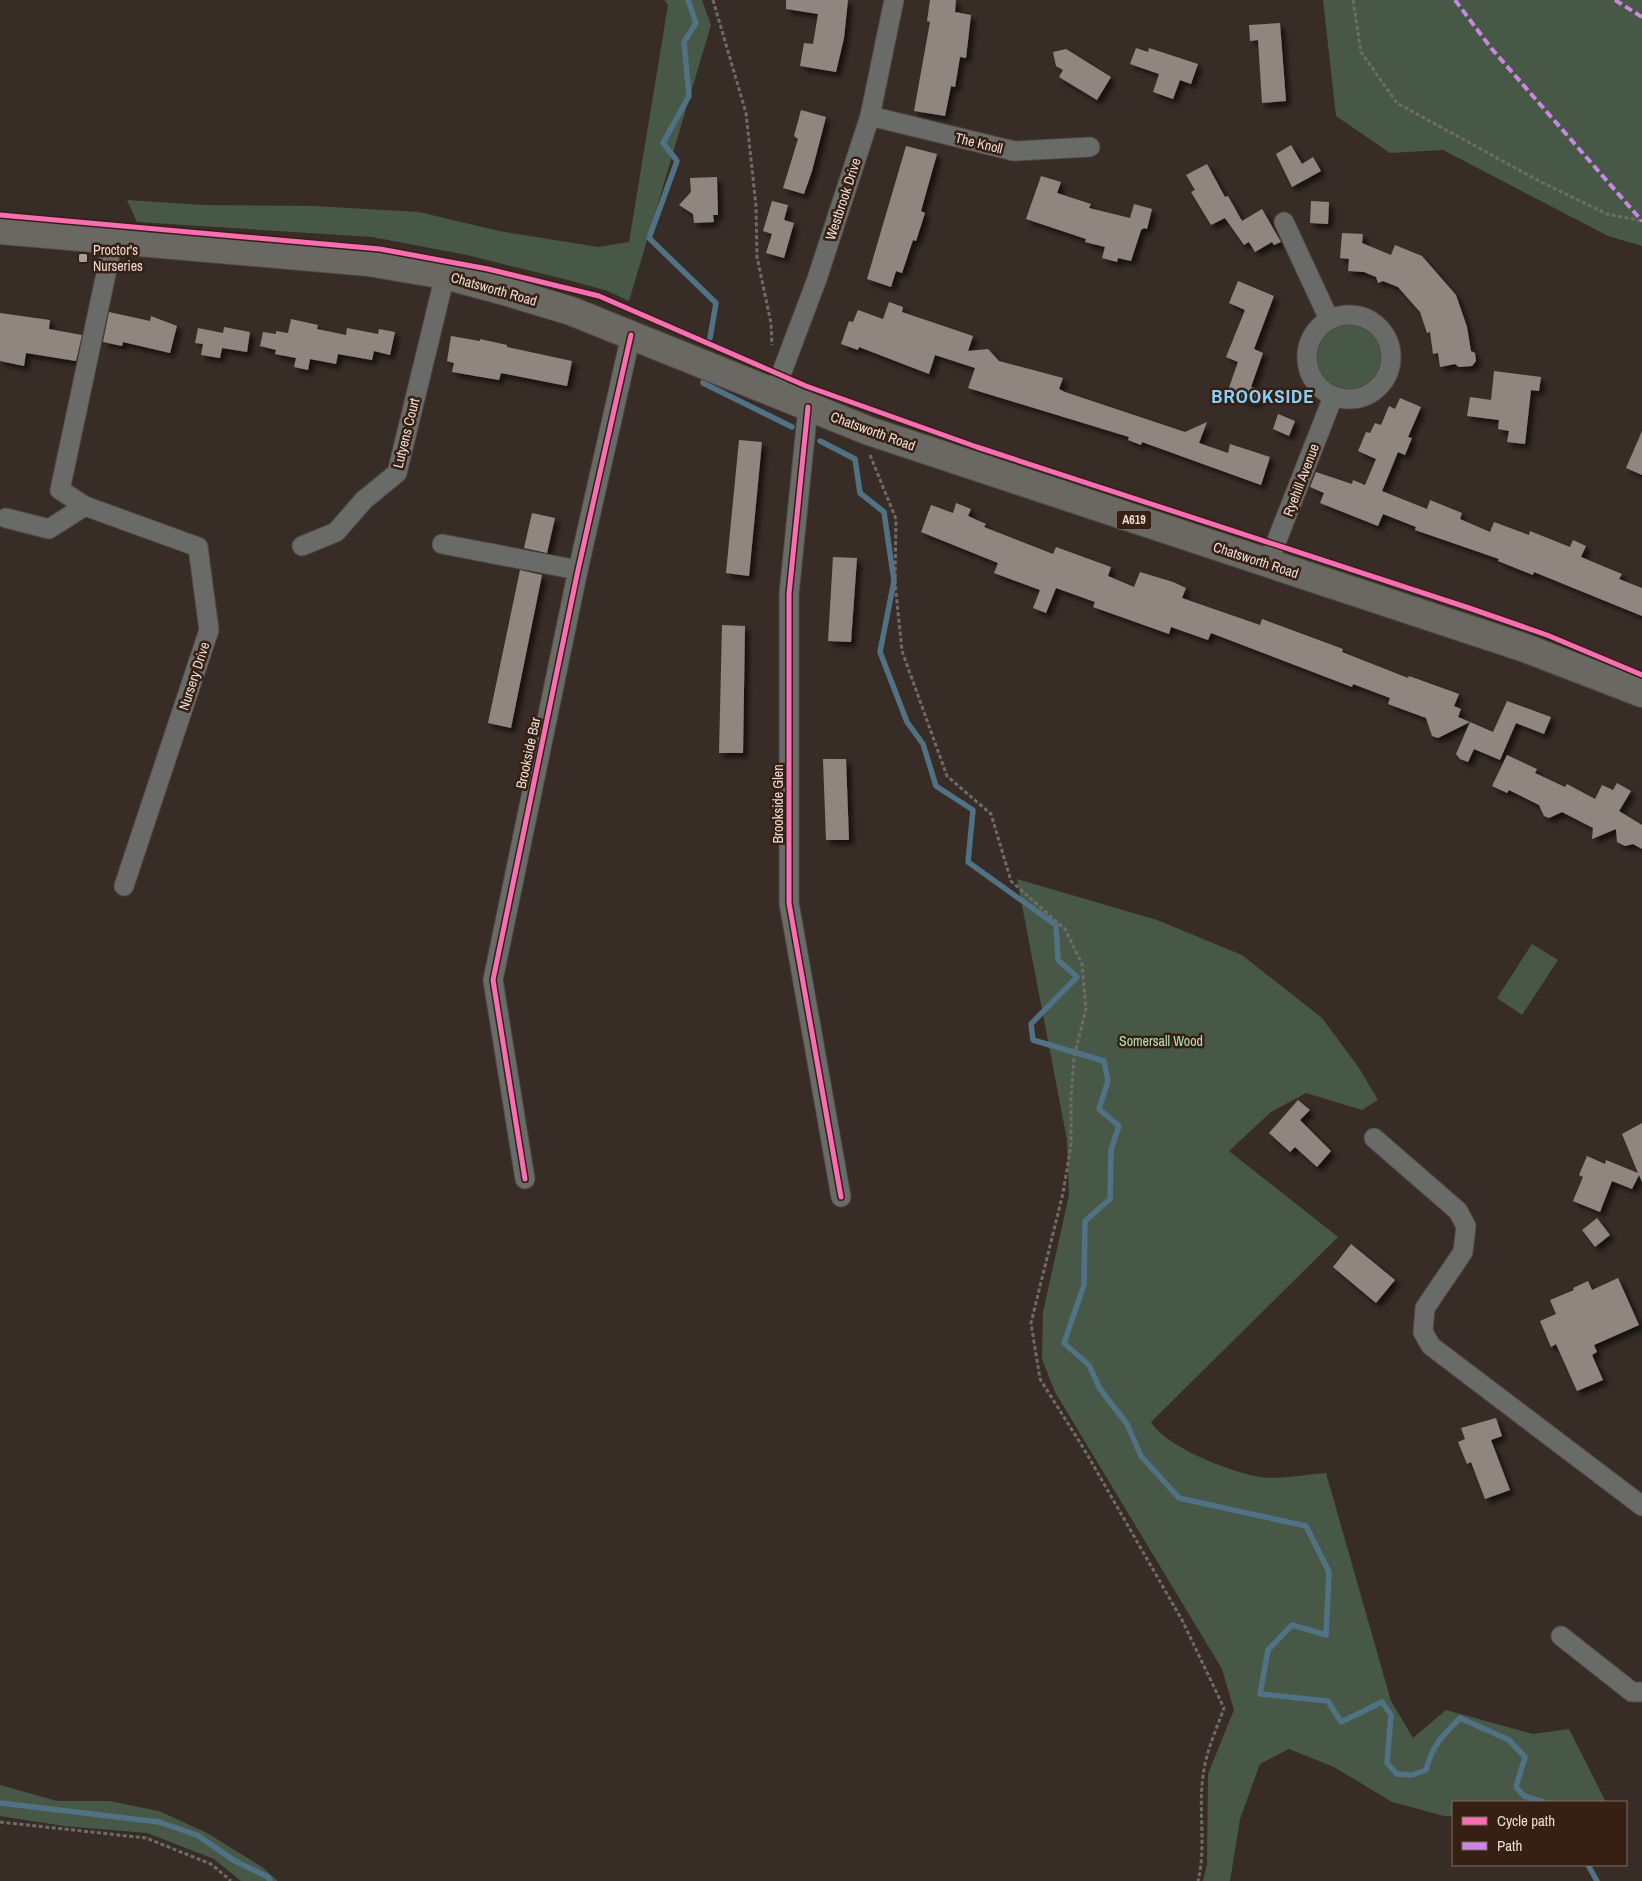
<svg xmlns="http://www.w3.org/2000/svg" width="1642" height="1881" viewBox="0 0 1642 1881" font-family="'Archivo Narrow',sans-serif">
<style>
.green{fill:#485846}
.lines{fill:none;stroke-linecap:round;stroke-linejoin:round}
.stream{stroke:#507284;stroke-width:5.5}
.building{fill:#918580;filter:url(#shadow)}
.minor-casing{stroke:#534944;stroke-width:21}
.highway-casing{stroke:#534944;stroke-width:30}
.path{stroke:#6e6c69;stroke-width:3;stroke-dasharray:4 2.5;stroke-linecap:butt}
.minor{stroke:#696b68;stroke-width:19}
.highway{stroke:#696862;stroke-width:28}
.quiet{stroke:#c787e3;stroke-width:4;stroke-dasharray:8 4;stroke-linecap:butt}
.cycleway-casing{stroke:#362014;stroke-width:8}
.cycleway{stroke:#f96db3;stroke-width:5}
.poi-dot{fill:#ac9e97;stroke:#362014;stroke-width:2}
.labels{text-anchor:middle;stroke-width:5;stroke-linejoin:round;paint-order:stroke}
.shield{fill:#362014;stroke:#b5a49a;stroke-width:1}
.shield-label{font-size:12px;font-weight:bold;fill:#ebdcd4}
.street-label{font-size:14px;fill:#ebdcd4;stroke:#362014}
.poi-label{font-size:14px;fill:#ebdcd4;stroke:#362014;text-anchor:start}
.park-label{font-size:14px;fill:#b0e3b3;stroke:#362014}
.district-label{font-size:19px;font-weight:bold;letter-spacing:1px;fill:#84d1ff;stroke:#362014}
</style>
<defs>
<filter id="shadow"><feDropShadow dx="4.5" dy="4.5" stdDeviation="2.5" flood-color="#0009"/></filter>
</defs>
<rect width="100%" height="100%" fill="#382c26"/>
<g class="green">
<polygon points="664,0 702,0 711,25 629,301 608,291 572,281 467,255 372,237 137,222 127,200 204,205 314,206 419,212 499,231 598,247 629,242 668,5"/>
<polygon points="1323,0 1642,0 1642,246 1608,236 1443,150 1390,153 1336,116"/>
<circle cx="1349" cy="357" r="34"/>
<path d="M1017 879 1157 920 1242 955 1322 1018 1359 1068 1378 1100 1362 1110 1306 1093 1271 1112 1229 1151 1338 1237 1151 1422C1166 1447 1230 1472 1260 1477 1278 1480 1307 1474 1326 1473L1391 1701 1413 1738 1446 1710 1533 1734 1569 1729 1606 1802H1453V1816H1444L1392 1802 1334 1767 1289 1749 1260 1764 1240 1819 1230 1881H1203L1207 1864 1208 1774 1234 1710 1222 1669 1055 1392 1042 1359 1043 1312 1069 1195 1067 1140Z"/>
<polygon points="1532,944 1558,960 1522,1015 1497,998"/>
<polygon points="0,1785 57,1801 109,1801 159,1811 207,1833 262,1867 278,1881 241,1881 214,1859 147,1833 64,1826 0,1816"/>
</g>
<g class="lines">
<g class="stream">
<polyline points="688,0 696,23 684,42 689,96 663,143 677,161 649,238 716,303 710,338"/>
<polyline points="705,374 703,383 792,427"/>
<path d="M820 441 855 459 860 493 884 512 894 581 880 652 907 722 923 744 936 786 973 810 968 862 1056 925 1058 960 1077 977 1031 1024 1033 1040 1104 1061 1108 1081 1099 1109 1119 1126 1111 1150 1110 1199 1085 1221 1084 1285 1064 1343 1089 1365 1100 1389 1127 1424 1141 1456 1179 1498 1306 1526 1329 1572 1326 1635 1292 1625 1268 1650 1260 1694 1328 1701 1341 1722 1382 1702 1391 1715 1387 1763 1397 1774 1412 1775 1426 1770C1432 1746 1442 1736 1460 1718L1509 1740 1525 1757 1516 1787 1524 1796 1544 1802"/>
<polyline points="0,1803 159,1822 197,1835 235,1861 268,1877 270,1881"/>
<polyline points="1588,1865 1597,1881"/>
</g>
</g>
<g class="building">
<polygon points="786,0 848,0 844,38 836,72 800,66 804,43 813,44 818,14 786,9"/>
<polygon points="930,0 956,0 955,12 971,15 966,58 960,57 955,87 951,86 945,116 914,111 930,22 927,21"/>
<polygon points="1280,23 1286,101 1262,103 1258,40 1250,41 1249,25"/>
<polygon points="1136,48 1148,52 1149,48 1198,64 1191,84 1180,80 1173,99 1153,92 1159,74 1130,64"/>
<polygon points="1066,49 1111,77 1097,100 1059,77 1063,70 1056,66 1053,52"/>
<polygon points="801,110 826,117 812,171 804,194 783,188 798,139 794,136"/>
<polygon points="1291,145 1302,164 1313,157 1321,171 1292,187 1276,154"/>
<polygon points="906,146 937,154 921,211 925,213 916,241 913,240 902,273 896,271 891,287 867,279"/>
<polygon points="1207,164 1225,197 1228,196 1242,221 1262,209 1281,242 1274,245 1272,242 1255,252 1249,242 1244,245 1225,218 1211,225 1191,192 1195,190 1186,175"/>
<polygon points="1041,176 1061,182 1057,193 1091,204 1089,208 1130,218 1134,204 1152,209 1147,229 1144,228 1141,230 1131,261 1118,258 1117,262 1102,258 1105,247 1085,242 1086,239 1026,219"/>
<polygon points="717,177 718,215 713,215 714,222 694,223 693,214 679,205 691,192 690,178"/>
<polygon points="772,201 788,205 784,220 794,223 784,258 766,253 772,234 763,231"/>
<polygon points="1311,201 1329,202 1328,224 1310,223"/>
<polygon points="1342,233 1363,234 1362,243 1391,255 1395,245 1422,256 1456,295 1467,327 1471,351 1475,353 1476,361 1472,366 1459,367 1455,364 1440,367 1438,353 1433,354 1430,332 1427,333 1420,312 1398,287 1383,281 1378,283 1376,277 1364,272 1348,271 1349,259 1340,258"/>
<polygon points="1238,281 1274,296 1254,349 1263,353 1251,387 1261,390 1256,404 1227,393 1238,362 1226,357 1245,310 1229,303"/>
<polygon points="889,302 903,307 902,312 973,336 968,351 988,349 999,361 1063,378 1059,389 1065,392 1185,432 1207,422 1199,443 1228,453 1230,444 1270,457 1261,485 1142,442 1141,445 1128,440 1129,437 968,388 975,368 935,355 929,374 859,347 858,350 841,344 849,321 853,322 858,310 883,319"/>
<polygon points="109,312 150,321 151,316 177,326 170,353 123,342 122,346 103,342"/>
<polygon points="0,313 50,320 49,329 82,335 76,361 26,353 24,366 0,361"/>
<polygon points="291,319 318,325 317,329 346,335 347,328 378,334 379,329 395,332 390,355 374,351 372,360 338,354 336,364 310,359 308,370 294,367 296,358 275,354 276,350 260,346 263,332 276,334 276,331 288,333"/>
<polygon points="224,327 250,332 247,352 222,348 220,358 201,355 203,344 195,343 198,328 223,333"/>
<polygon points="451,336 480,341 480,339 507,345 507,347 572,361 567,386 501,373 499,380 452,372 454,363 447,361"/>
<polygon points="1494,371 1541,377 1539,391 1531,390 1525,444 1507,442 1509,431 1498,429 1499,420 1467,416 1470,397 1491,400"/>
<polygon points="1400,398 1421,407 1408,437 1412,438 1405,455 1398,452 1382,491 1427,509 1430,500 1462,513 1460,519 1490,532 1494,522 1529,535 1530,531 1570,547 1573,540 1586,546 1581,557 1622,574 1619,579 1642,588 1642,616 1534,572 1533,575 1498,561 1499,559 1415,530 1416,527 1383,514 1378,526 1320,503 1324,493 1310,487 1316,472 1352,484 1353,480 1365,485 1376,459 1358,451 1366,432 1370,433 1375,423 1381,425 1389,406 1395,409"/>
<polygon points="1278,414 1295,421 1289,436 1273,429"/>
<polygon points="1642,431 1642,475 1626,468"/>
<polygon points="739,440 762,442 749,576 726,573"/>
<polygon points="956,503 971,509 968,516 986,524 984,527 1053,554 1056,547 1111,567 1108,576 1134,587 1140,572 1173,582 1186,588 1182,598 1260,625 1262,619 1343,649 1342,652 1408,678 1409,676 1459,694 1454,706 1461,709 1458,717 1470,722 1438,738 1432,736 1426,718 1388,704 1390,698 1353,684 1352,687 1211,633 1208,640 1171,627 1169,634 1093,607 1095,602 1056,588 1046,613 1033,608 1040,590 994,573 998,563 921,532 931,505 953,513"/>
<polygon points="532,513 555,518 547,553 524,548"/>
<polygon points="833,557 857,558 851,642 828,641"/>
<polygon points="520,570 542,575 511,728 488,723"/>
<polygon points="722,625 745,626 743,753 719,753"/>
<polygon points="1507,701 1551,717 1544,734 1516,723 1500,760 1474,749 1468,762 1460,759 1456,754 1470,722 1493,732"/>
<polygon points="1507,755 1537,769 1535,773 1565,787 1567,784 1595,799 1602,785 1613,790 1617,783 1631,791 1619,811 1642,825 1642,849 1633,844 1625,846 1617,842 1616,829 1592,839 1593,828 1562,812 1549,818 1544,816 1539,805 1509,790 1507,793 1492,786"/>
<polygon points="823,759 846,759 849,840 826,840"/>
<polygon points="1298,1100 1310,1110 1300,1120 1331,1151 1317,1167 1295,1147 1290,1152 1269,1133"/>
<polygon points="1642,1123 1642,1182 1639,1175 1632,1189 1612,1181 1600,1212 1573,1201 1583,1177 1579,1175 1587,1156 1605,1164 1606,1160 1638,1173 1622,1134"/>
<polygon points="1597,1218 1610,1235 1595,1247 1582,1230"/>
<polygon points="1351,1244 1395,1280 1376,1303 1333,1267"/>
<polygon points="1618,1278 1639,1325 1594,1345 1597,1352 1592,1355 1603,1380 1577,1391 1556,1344 1551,1347 1540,1321 1556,1314 1550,1300 1574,1290 1573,1288 1588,1281 1592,1290"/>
<polygon points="1496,1418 1502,1436 1491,1440 1510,1490 1485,1499 1471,1462 1467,1464 1458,1442 1465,1439 1461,1428"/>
</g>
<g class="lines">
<g class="minor-casing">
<g id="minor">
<polyline points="870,116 1014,151 1090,147"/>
<polyline points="1284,222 1329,319"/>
<circle cx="1349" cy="357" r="42"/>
<polyline points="774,393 817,279 870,116 894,0"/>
<polyline points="808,407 789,594 789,903 841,1197"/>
<polyline points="85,506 198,547 209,630 124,886"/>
<polyline points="6,518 49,529 85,506 60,490 113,241"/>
<polyline points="442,544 578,570"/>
<polyline points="302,546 336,532 364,500 397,473 445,275"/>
<polyline points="1268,563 1333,397"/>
<polyline points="1374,1138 1458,1211 1466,1226 1463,1252 1425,1308 1423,1332 1431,1346 1642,1506"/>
<polyline points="525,1179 493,980 578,570 631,335"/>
<polyline points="1561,1636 1632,1692 1642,1692"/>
</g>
</g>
<g class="highway-casing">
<polyline id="highway" points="0,230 369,262 445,275 501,290 571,311 869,431 1525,648 1642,693"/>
</g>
<g class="path">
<polyline points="713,0 746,113 756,206 757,257 771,323 772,345"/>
<polyline points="1353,0 1361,52 1397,103 1539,181 1607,214 1642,221"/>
<path d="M870 455 896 519 895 583 902 651 947 776 991 814 1011 881 1065 929 1082 964 1086 1009 1074 1057 1071 1098V1145L1063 1193 1031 1323 1040 1379 1084 1449 1182 1620 1224 1708C1217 1728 1207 1749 1204 1770 1197 1806 1207 1845 1198 1881"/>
<polyline points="0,1822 146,1838 211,1864 231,1881"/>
</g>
<use href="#minor" class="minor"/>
<use href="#highway" class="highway"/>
<g class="quiet">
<polyline points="1455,0 1491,48 1642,221"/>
<polyline points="1615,0 1642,17"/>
</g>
<g class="cycleway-casing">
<g id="cycleway">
<polyline points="0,215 380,249 488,269 599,296 806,386 977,447 1469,608 1547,635 1642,675"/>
<polyline points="808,407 789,594 789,903 841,1197"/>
<polyline points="525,1179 493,980 578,570 631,335"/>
</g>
</g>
<use href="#cycleway" class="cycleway"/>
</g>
<rect class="poi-dot" x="78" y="253" width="10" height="10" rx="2.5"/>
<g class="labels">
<rect class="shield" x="1116.5" y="510.5" width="35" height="19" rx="4"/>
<g class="shield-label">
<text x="1134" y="524">A619</text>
</g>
<g class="street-label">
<text transform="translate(979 143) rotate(14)" y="5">The Knoll</text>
<text transform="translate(843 199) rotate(-72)" y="5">Westbrook Drive</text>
<text transform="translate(494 289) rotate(16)" y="5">Chatsworth Road</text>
<text transform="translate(873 431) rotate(20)" y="5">Chatsworth Road</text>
<text transform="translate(406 433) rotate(-76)" y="5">Lutyens Court</text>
<text transform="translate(1301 480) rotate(-69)" y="5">Ryehill Avenue</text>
<text transform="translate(1256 560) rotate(18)" y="5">Chatsworth Road</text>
<text transform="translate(194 676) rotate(-72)" y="5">Nursery Drive</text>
<text transform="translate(528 753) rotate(-78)" y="5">Brookside Bar</text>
<text transform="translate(778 804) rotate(-90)" y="5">Brookside Glen</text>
</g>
<g class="poi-label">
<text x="93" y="255">Proctor's<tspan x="93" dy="16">Nurseries</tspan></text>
</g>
<g class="park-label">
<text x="1161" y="1046">Somersall Wood</text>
</g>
<g class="district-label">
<text x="1263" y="403">BROOKSIDE</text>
</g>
</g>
<rect x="1452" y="1801" width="175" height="65" fill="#362014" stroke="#7e6b61"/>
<rect x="1462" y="1817" width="25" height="8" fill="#f96db3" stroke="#7e6b61"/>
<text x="1497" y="1826" font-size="15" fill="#ebdcd4">Cycle path</text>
<rect x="1462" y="1842" width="25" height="8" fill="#c787e3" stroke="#7e6b61"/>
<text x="1497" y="1851" font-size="15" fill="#ebdcd4">Path</text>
</svg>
